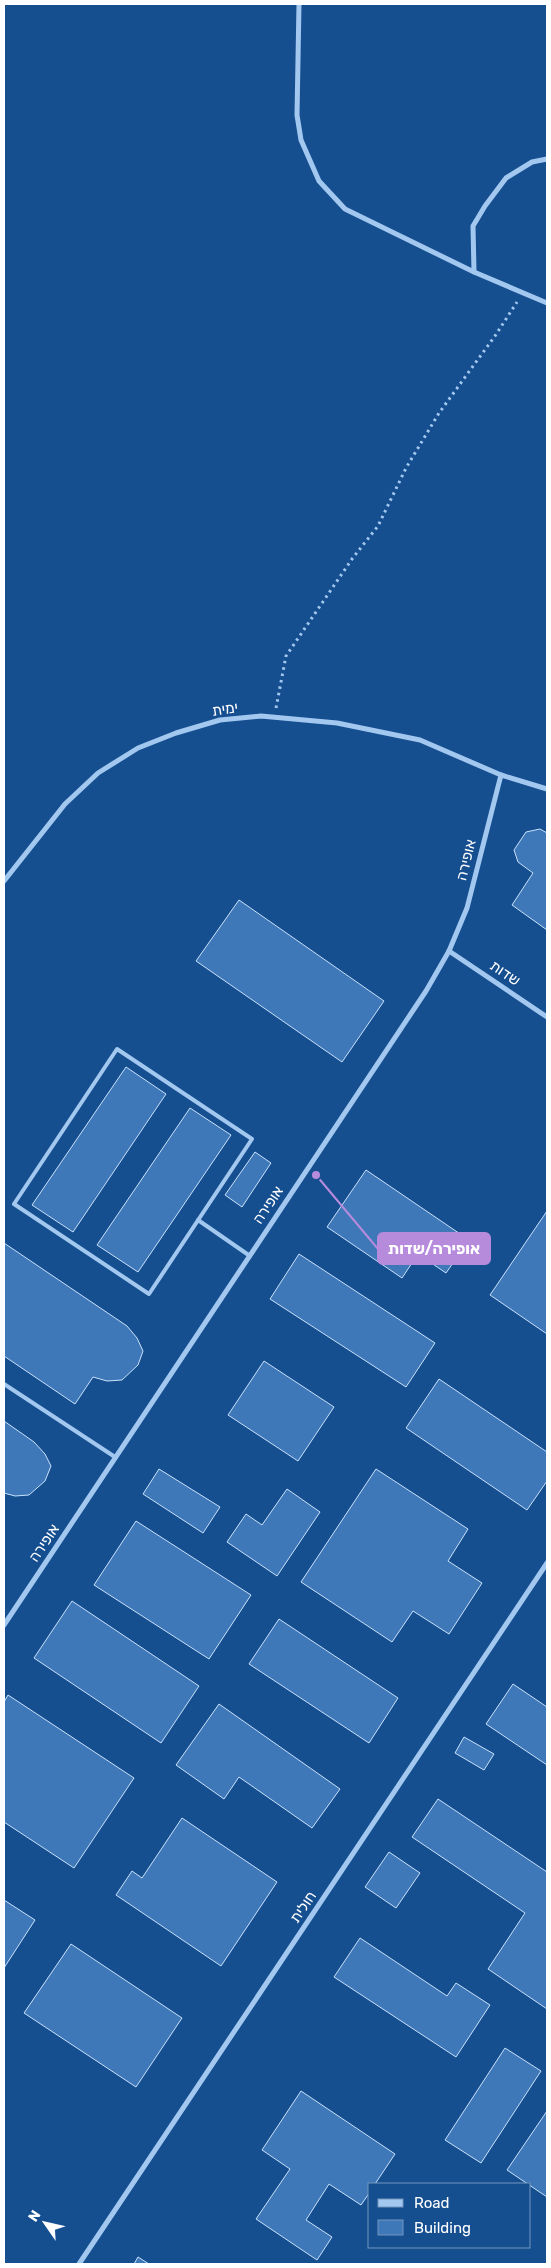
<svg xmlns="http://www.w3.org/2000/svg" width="551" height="2268" viewBox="0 0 551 2268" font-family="Rubik,'Noto Sans Hebrew',sans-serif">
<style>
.building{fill:#3e78b9;stroke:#c9e2fc}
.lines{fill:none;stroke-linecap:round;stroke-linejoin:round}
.path{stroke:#a3c8f0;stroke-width:3;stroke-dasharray:2.5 4;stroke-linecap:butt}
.lane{stroke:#a3c8f0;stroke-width:4}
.street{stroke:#a3c8f0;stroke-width:5}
.labels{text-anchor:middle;stroke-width:4;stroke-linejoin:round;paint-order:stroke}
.street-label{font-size:15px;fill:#fff;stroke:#164f90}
.leader{fill:none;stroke:#b68bdc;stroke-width:2}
.callout-dot{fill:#b68bdc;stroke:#164f90;stroke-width:2}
.callout{fill:#b68bdc;stroke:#b68bdc;stroke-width:2}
.callout-label{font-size:16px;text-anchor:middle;font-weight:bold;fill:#fff}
</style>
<rect width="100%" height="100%" fill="#164f90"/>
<g class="building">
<polygon points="540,829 547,833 547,930 512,905 533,873 518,862 514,850 526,832"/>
<polygon points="239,900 384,1001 342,1062 196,961"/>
<polygon points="126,1067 166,1094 73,1232 32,1205"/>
<polygon points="190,1108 231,1135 138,1272 97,1245"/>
<polygon points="255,1152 271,1163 242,1207 225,1195"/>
<polygon points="366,1170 469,1240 446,1273 418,1254 402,1278 327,1227"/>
<polygon points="547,1211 547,1334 490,1295"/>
<polygon points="4,1243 127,1326 137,1338 143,1351 138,1365 122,1380 107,1381 93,1377 75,1404 4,1356"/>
<polygon points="299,1254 435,1343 406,1387 270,1299"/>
<polygon points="264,1361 334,1407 298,1461 228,1415"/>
<polygon points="439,1379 547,1452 547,1481 527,1510 406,1428"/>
<polygon points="4,1421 34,1442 45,1454 51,1466 45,1481 29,1495 15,1496 4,1493"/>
<polygon points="159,1469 220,1507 203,1533 143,1494"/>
<polygon points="376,1469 468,1529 448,1561 482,1583 449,1634 413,1611 392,1642 301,1582"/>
<polygon points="287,1489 320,1512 277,1576 227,1542 246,1514 262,1525"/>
<polygon points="136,1521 251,1595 209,1659 94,1585"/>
<polygon points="72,1601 199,1686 161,1743 34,1658"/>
<polygon points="279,1619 398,1698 369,1743 249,1664"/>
<polygon points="513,1684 547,1707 547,1765 486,1724"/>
<polygon points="8,1695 134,1778 74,1868 4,1822 4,1702"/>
<polygon points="219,1704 340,1789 312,1828 239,1777 224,1799 176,1765"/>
<polygon points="464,1737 494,1754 484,1770 455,1753"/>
<polygon points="438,1799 547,1872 547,2009 488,1969 525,1913 412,1837"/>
<polygon points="182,1818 277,1882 221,1966 116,1895 132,1871 142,1878"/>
<polygon points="389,1852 420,1873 396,1908 365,1887"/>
<polygon points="4,1900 35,1920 4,1968"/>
<polygon points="360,1938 447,1996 456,1983 490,2005 456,2057 334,1977"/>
<polygon points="71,1944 182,2018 136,2087 24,2013"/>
<polygon points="505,2048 541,2071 481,2163 445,2140"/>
<polygon points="301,2091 395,2154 375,2184 370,2184 370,2192 361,2205 329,2184 306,2220 332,2237 317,2260 256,2219 290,2169 262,2150"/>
<polygon points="547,2111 547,2197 507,2170"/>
<polygon points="138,2257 149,2264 134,2264"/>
</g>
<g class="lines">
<polyline class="path" points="276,708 286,656 352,559 378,526 406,468 439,413 495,336 517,302"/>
<g class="lane">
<polygon points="117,1049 252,1139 149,1294 14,1204"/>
<polyline points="198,1220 250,1256"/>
<polyline points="4,1384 115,1457"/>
</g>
<g class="street">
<polyline points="299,4 297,115 301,140 319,181 345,209 474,272 547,303"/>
<polyline points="474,272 473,226 485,206 506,178 532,162 547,159"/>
<polyline points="4,881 65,804 98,773 138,748 176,733 220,720 261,716 337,723 420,740 501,775 547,789"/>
<polyline points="449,951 547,1017"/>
<polyline points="4,1625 426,991 449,951 467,908 501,775"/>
<polyline points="79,2264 547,1563"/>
</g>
</g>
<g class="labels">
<g class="street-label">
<text transform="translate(225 709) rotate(-9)" y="5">ימית</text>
<text transform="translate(466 860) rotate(-76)" y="5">אופירה</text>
<text transform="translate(505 973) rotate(34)" y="5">שדות</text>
<text transform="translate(268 1205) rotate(-56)" y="5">אופירה</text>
<text transform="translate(44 1543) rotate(-56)" y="5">אופירה</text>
<text transform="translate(303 1907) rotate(-56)" y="5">חולית</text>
</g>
</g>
<path class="leader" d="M316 1175L378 1249"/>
<circle class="callout-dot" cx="316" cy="1175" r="5"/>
<rect class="callout" x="378" y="1233" width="112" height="31" rx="5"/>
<g class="callout-label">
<text x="434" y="1254">אופירה/שדות</text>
</g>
<rect width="551" height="2268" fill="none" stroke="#ffffff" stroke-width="10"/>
<rect x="368" y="2183" width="162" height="65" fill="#164f90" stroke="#7395bc"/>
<rect x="378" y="2199" width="25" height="8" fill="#a3c8f0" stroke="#7395bc"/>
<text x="414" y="2208" font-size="15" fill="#ffffff">Road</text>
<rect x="378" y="2220" width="25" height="15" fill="#3e78b9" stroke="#7395bc"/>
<text x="414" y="2233" font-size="15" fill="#ffffff">Building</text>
<g transform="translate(45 2223) rotate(304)" stroke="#164f90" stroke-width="4" paint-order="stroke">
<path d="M0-4L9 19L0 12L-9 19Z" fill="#ffffff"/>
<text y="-8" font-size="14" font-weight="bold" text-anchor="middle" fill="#ffffff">N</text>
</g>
</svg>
